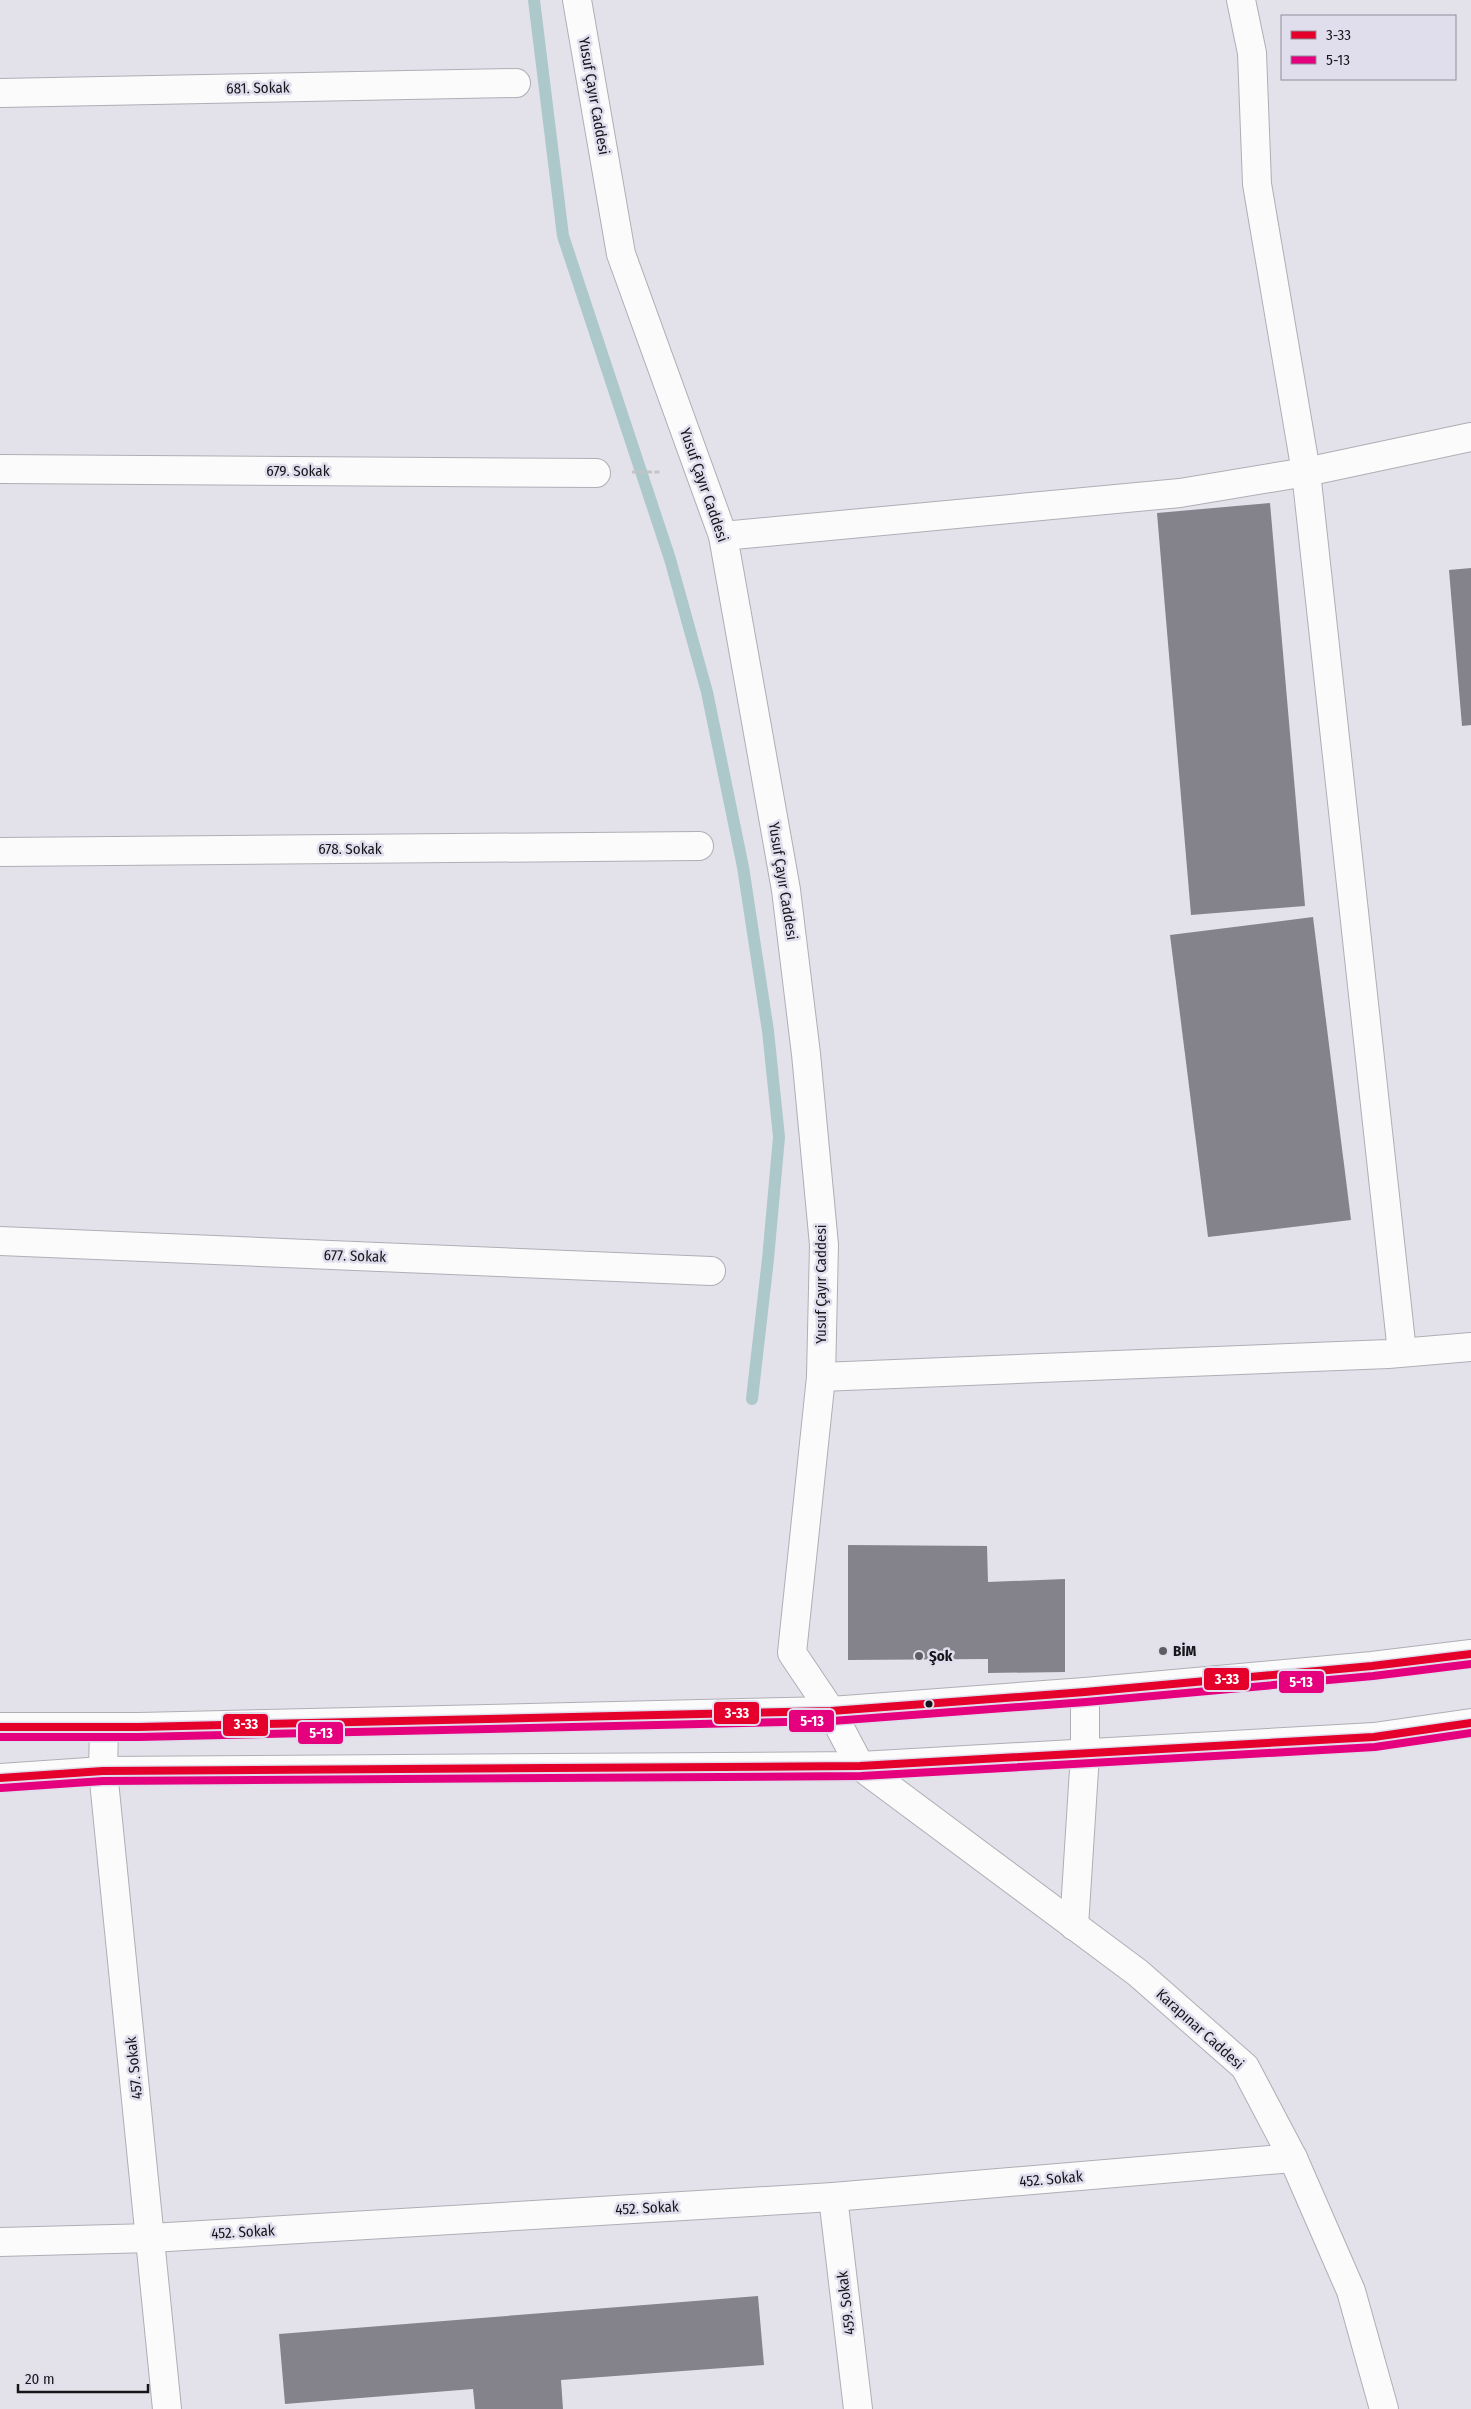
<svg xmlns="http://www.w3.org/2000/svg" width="1471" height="2409" viewBox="0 0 1471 2409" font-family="'Fira Sans Condensed',sans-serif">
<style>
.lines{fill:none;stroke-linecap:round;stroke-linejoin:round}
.stream{stroke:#acc8cb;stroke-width:12}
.building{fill:#84838b}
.street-casing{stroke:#afaeb5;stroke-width:30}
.secondary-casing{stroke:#afaeb5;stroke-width:30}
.primary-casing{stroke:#afaeb5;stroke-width:30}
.path{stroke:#c4c4c6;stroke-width:3;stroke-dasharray:5 2.5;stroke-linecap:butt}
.street{stroke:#fbfbfc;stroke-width:28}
.secondary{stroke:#fbfbfc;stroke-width:28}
.primary{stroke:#fbfbfc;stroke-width:28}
.bus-1-casing{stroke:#e0deed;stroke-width:11}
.bus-2-casing{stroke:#e0deed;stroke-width:11}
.bus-1{stroke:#e4002b;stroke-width:8}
.bus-2{stroke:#e5007d;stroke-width:8}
.poi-dot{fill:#5e5d63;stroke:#e0deed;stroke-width:2}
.bus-dot{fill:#16151a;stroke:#e0deed;stroke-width:2}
.labels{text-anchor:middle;stroke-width:5;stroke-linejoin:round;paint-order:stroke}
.street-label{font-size:15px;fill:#16151a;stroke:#e0deed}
.poi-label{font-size:15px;font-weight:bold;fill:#16151a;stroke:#e0deed;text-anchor:start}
.line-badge{stroke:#e0deed;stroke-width:2}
.badge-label{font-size:14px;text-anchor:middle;font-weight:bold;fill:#fff}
</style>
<rect width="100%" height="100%" fill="#e3e2ea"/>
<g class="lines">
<polyline class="stream" points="534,0 563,236 670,559 707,692 743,867 768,1031 779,1137 768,1259 752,1399"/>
</g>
<g class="building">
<polygon points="1270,503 1305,906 1191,915 1157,513"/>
<polygon points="1471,568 1471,725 1462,726 1449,570"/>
<polygon points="1313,917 1351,1220 1208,1237 1170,935"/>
<polygon points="848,1545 987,1546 988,1582 1065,1579 1065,1672 988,1673 988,1659 848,1660"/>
<polygon points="758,2296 764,2365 561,2380 563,2409 475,2409 473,2389 285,2404 279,2334"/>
</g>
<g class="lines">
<g class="street-casing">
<g id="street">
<polyline points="1241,0 1252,53 1257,184 1306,472 1402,1352"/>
<polyline points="0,93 516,83"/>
<polyline points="0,469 596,473"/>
<polyline points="723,536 1180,493 1306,472 1471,437"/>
<polyline points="0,852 699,846"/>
<polyline points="0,1241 711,1271"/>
<polyline points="821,1377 1388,1354 1471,1347"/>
<polyline points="104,1727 103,1771 167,2409"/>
<polyline points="1074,1926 1085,1754 1085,1692"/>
<polyline points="833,2197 858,2409"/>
<polyline points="0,2242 151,2238 833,2197 1293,2158"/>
</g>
</g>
<g class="secondary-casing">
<polyline id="secondary" points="577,0 621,254 723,536 786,890 806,1054 824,1245 821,1377 792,1653 831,1711 860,1766 1138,1973 1245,2067 1293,2158 1351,2291 1384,2409"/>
</g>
<g class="primary-casing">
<g id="primary">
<polyline points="0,1727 139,1727 831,1711 1085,1692 1372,1666 1471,1654"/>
<polyline points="0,1778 103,1771 860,1766 1374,1737 1471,1723"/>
</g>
</g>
<polyline class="path" points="632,472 660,472"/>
<use href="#street" class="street"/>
<use href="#secondary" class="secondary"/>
<use href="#primary" class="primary"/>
<g class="bus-1-casing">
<g id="bus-1">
<polyline points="0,1727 139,1727 831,1711 1085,1692 1372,1666 1471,1654"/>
<polyline points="0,1778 103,1771 860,1766 1374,1737 1471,1723"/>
</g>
</g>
<g class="bus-2-casing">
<g id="bus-2">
<polyline points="0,1737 139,1737 832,1721 1086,1702 1373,1676 1471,1664"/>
<polyline points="1,1788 103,1781 861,1776 1375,1747 1471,1733"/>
</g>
</g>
<use href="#bus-1" class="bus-1"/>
<use href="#bus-2" class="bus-2"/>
</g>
<g class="poi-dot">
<circle cx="1163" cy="1651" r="5"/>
<circle cx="919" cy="1656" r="5"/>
</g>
<circle class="bus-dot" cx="929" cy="1704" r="4.5"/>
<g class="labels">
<g class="street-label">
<text transform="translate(258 88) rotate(-1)" y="5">681. Sokak</text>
<text transform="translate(594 96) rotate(80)" y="5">Yusuf Çayır Caddesi</text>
<text x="298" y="476">679. Sokak</text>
<text transform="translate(704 485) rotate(71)" y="5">Yusuf Çayır Caddesi</text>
<text x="350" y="854">678. Sokak</text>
<text transform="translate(783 881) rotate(81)" y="5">Yusuf Çayır Caddesi</text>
<text transform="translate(355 1256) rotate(2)" y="5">677. Sokak</text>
<text transform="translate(821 1284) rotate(-90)" y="5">Yusuf Çayır Caddesi</text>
<text transform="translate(1200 2029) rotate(42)" y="5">Karapınar Caddesi</text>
<text transform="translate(134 2068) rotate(-96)" y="5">457. Sokak</text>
<text transform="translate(1051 2179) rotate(-5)" y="5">452. Sokak</text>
<text transform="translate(647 2208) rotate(-3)" y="5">452. Sokak</text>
<text transform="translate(243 2232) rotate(-3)" y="5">452. Sokak</text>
<text transform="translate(846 2303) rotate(-97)" y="5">459. Sokak</text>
</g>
<g class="poi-label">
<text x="1173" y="1656">BİM</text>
<text x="929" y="1661">Şok</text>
</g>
</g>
<g class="line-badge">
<rect x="1203" y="1667" width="47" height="24" rx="5" fill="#e4002b"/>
<rect x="1278" y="1670" width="47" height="24" rx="5" fill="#e5007d"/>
<rect x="713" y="1701" width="47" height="24" rx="5" fill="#e4002b"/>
<rect x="788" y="1709" width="47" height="24" rx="5" fill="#e5007d"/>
<rect x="222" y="1713" width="47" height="24" rx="5" fill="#e4002b"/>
<rect x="297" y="1721" width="47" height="24" rx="5" fill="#e5007d"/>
</g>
<g class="badge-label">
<text x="1227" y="1684">3-33</text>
<text x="1301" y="1687">5-13</text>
<text x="737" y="1718">3-33</text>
<text x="812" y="1726">5-13</text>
<text x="246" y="1729">3-33</text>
<text x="321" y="1738">5-13</text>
</g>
<rect x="1281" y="15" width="175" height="65" fill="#e0deed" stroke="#8f8e99"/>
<rect x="1291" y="31" width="25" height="8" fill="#e4002b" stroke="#8f8e99"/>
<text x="1326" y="40" font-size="15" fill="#16151a">3-33</text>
<rect x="1291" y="56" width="25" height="8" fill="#e5007d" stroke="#8f8e99"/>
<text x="1326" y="65" font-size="15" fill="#16151a">5-13</text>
<path d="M18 2384v8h130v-8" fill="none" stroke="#16151a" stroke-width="2.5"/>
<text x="25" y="2384" font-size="15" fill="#16151a" stroke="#e0deed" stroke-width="4" paint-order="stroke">20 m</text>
</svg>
